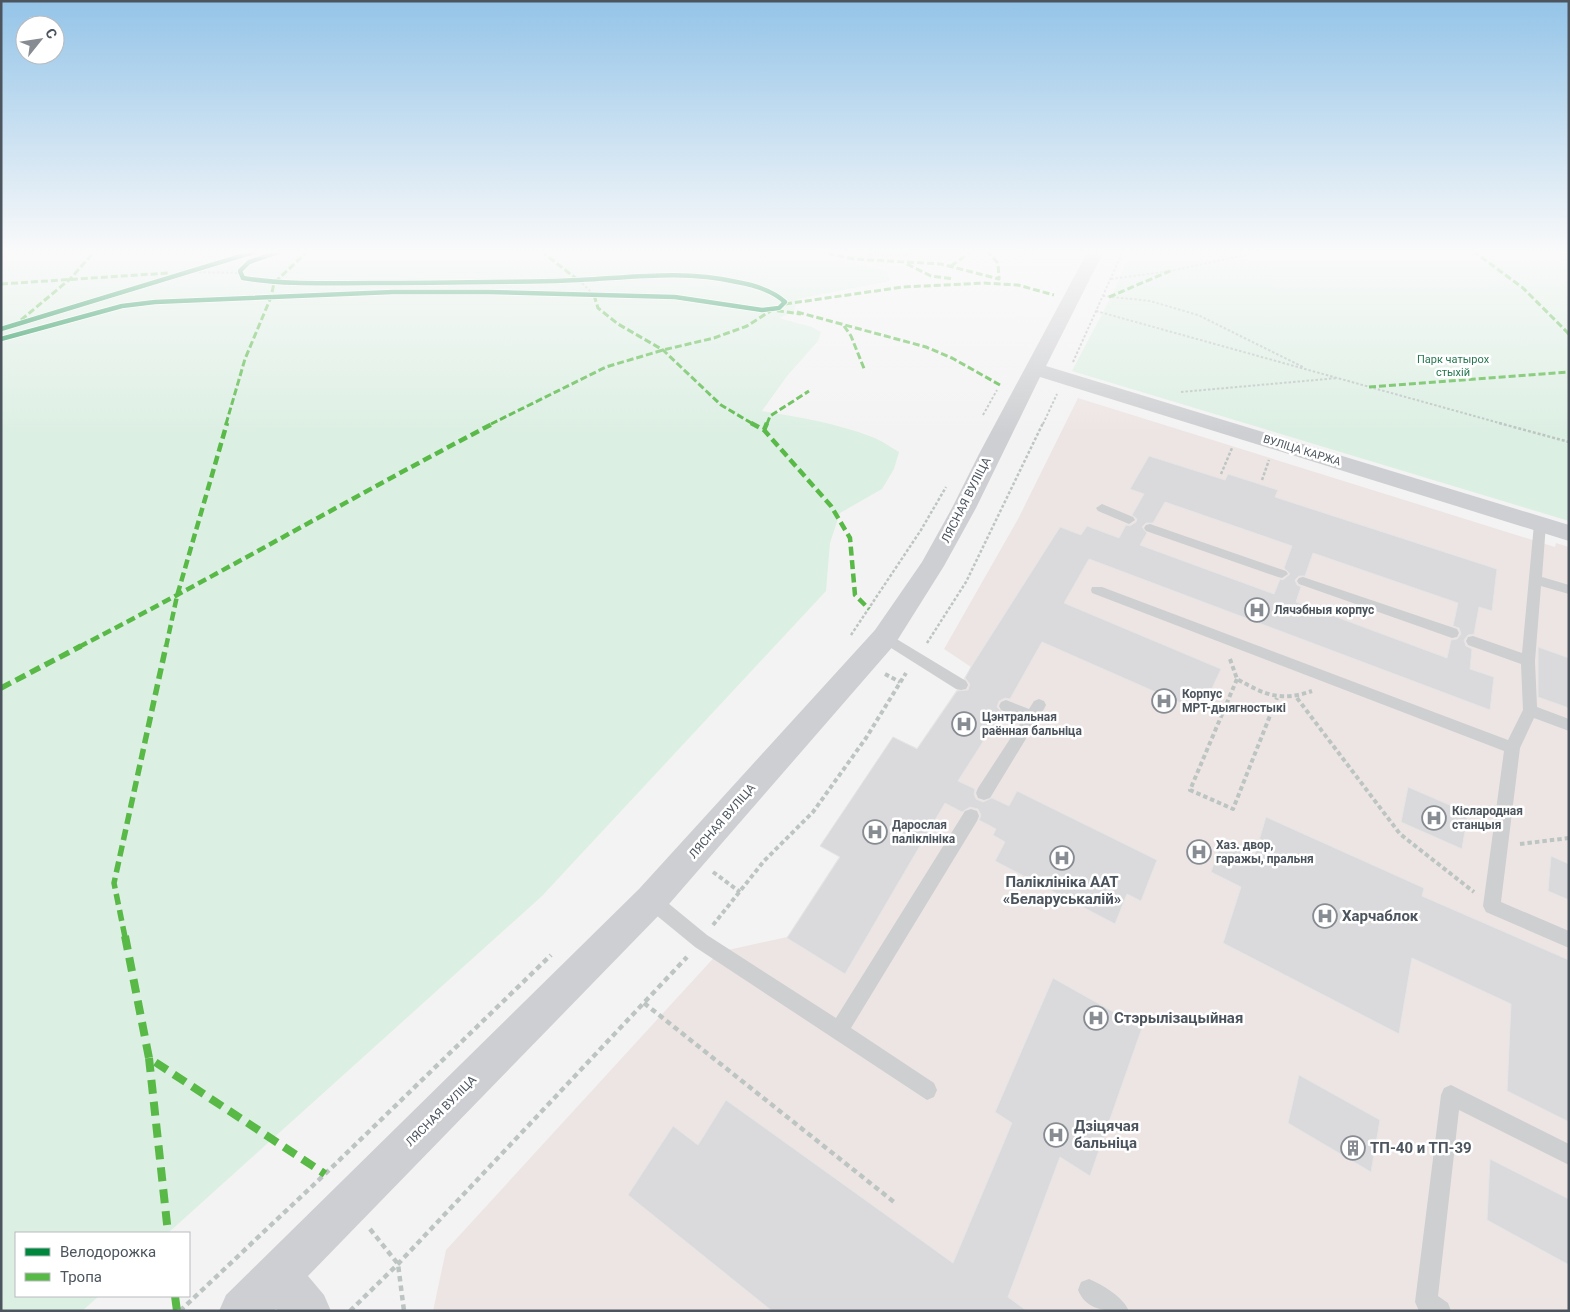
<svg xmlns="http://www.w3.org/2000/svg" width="1570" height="1312" viewBox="0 0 1570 1312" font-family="Roboto,sans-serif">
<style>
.medical{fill:#ede5e4}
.green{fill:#dcefe3}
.water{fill:#b6dce7}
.building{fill:#dadadc;stroke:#e5e5e6;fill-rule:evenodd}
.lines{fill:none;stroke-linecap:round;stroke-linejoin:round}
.path-far3{stroke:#bdc5c3;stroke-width:2;stroke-dasharray:2.5 2;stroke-linecap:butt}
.path-far2{stroke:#bdc5c3;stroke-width:2.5;stroke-dasharray:3 2;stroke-linecap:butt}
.path-far1{stroke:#bdc5c3;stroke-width:4;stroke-dasharray:4.5 3;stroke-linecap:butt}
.path{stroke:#bdc5c3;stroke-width:4.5;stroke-dasharray:5.5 4;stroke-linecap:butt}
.lane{fill:#cdcfd1;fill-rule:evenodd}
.secondary{fill:#cecfd2;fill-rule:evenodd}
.quiet-far3{stroke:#58b947;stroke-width:3;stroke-dasharray:7 3;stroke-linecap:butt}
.quiet-far2{stroke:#58b947;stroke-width:4.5;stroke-dasharray:9 4.5;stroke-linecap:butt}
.quiet-far1{stroke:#58b947;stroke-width:5.5;stroke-dasharray:11 5.5;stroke-linecap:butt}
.quiet{stroke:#58b947;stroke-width:8;stroke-dasharray:14 8;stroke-linecap:butt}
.cycleway-casing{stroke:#fff;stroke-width:6}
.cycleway{stroke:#00873e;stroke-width:4.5}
.labels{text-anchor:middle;stroke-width:5;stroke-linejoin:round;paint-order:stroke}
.far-park-label{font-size:11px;fill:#257750;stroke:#fff}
.far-street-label{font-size:11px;fill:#4c555e;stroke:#fff}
.street-label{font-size:12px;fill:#4c555e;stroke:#fff}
.poi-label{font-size:12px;font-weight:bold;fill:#4c555e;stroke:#fff;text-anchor:start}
.near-poi-label{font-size:15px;font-weight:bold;fill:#4c555e;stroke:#fff;text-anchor:start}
</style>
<rect width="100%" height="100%" fill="#f4f3f3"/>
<polygon class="medical" points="1078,398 1555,547 1556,543 1569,547 1569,1311 433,1311 446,1250 719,952 787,937 839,857 820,846 893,737 917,748 960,685 971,667 944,649 1018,519"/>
<g class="green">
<path d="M1 251H805L887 271 890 281 797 299 794 311 779 318 812 327 821 332 818 341 787 376 762 411C799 417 836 423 872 437 881 440 890 447 899 452L894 469 882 489 840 513 830 543 826 591 542 896 168 1233H16V1296H99L82 1311H1Z"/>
<polygon points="1004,251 1037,251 1029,261 1008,259"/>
<polygon points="1131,251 1569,251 1569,521 1072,371 1114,291"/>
</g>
<path class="water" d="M839 251H929C898 261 871 255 839 251Z"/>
<g class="building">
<path d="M1149 456 1225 480 1228 474 1278 490 1275 497 1497 569 1492 611 1479 607 1474 634 1468 635 1464 640 1466 646 1472 649 1470 669 1494 677 1490 710 1089 559 1064 603 1221 669 1201 712 1042 642 1010 699 1005 698 999 701 997 707 1002 712 958 781 975 789 974 794 976 799 983 802 992 798 1009 806 1017 791 1157 860 1141 901 1127 894 1115 924 995 861 1005 842 993 835 996 829 979 820 981 815 978 809 970 807 962 812 945 803 845 974 787 938 840 857 820 846 893 737 917 749 957 691 968 690 970 684 965 678 971 667 1060 527 1081 535 1087 526 1119 538 1126 525 1130 526 1136 522 1137 519 1132 515 1144 494 1130 489ZM1165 502 1292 546 1284 568 1290 574 1283 580 1280 579 1274 594 1140 545 1147 533 1142 527 1146 523H1153ZM1313 553 1458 603 1453 626 1459 628 1461 634 1457 639 1451 640 1447 658 1296 602 1301 587 1297 585 1295 580 1299 576H1305Z"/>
<polygon points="1538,647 1569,658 1569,708 1538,697"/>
<polygon points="1408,787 1468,813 1462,849 1401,822"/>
<polygon points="1266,817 1424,888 1422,896 1569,960 1569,1122 1507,1091 1511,1004 1412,958 1399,1034 1223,943 1241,887 1211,872 1218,852 1223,838 1255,854"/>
<polygon points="1551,856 1569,864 1569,900 1548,891"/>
<polygon points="1053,978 1142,1028 1090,1176 1060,1157 1008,1297 1027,1311 772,1311 628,1195 673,1126 698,1145 726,1100 953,1263 1012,1123 995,1112"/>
<polygon points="1299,1075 1380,1120 1371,1172 1288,1123"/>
<polygon points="1490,1159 1569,1199 1569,1265 1487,1220"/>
</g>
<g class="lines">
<g class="path-far3">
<polyline points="871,257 873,251"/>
<polyline points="190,272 241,273"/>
<polyline points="1111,279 1170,271 1264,251"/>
<polyline points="579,280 594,295"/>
<polyline points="1103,296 1150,301 1198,315 1303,367"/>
<polyline points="1096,311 1503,424"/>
<polyline points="1073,362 1123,251"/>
<polyline points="1181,392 1338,378"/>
<polyline points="983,415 997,390"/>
<polyline points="1043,424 1057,394"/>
</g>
<g class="path-far2">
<polyline points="1499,423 1569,442"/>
<polyline points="1221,474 1232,448"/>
<polyline points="1262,480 1269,460"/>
<polyline points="851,635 921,530 946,487"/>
<polyline points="927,643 966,582 1043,423"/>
</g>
<g class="path-far1">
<path d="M1230 659 1237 679C1265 695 1281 702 1312 691"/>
<polyline points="885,674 900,682"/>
<polyline points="1237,679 1190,790 1233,809 1277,698"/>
<polyline points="1297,698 1400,834 1474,892"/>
<polyline points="1520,844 1569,838"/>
<polyline points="713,872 740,892"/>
<polyline points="713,925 764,861 813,812 866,738 906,673"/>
</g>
<g class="path">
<polyline points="644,1003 894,1202"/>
<polyline points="370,1229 398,1264 404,1311"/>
<polyline points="180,1311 325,1174 551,955"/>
<polyline points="350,1311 398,1264 687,957"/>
</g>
<g class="lane">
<polygon points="1102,504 1133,517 1135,520 1129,524 1098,511 1096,508"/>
<polygon points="1540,520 1546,524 1542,577 1569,585 1569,594 1541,586 1535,661 1537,707 1569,719 1569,731 1534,718 1520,748 1501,902 1569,931 1569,948 1486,912 1483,906 1504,751 1092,593 1091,590 1092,587 1102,587 1508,740 1523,710 1521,664 1468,645 1466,641 1468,637 1473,636 1522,653 1534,524"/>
<polygon points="1150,524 1286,571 1288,574 1282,578 1278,577 1146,531 1144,528 1146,525"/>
<polygon points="1303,577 1457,629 1459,633 1457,637 1452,638 1299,584 1297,581 1299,578"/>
<polygon points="885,632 966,681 968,685 966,689 961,690 956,689 880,641 878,637 880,633"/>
<polygon points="1039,699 1044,701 1046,705 1044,709 990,798 984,800 978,798 976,793 978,788 1023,719 1001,710 999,706 1001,702 1006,700 1029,709 1034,701"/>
<polygon points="971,809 977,811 979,816 977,821 851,1028 934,1083 937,1090 934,1097 927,1100 695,947 645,906 642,900 645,894 651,892 657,894 707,935 836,1018 965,811"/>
<polygon points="1451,1085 1569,1144 1569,1165 1459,1110 1438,1296 1448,1303 1451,1311 1419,1311 1415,1302 1441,1095 1444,1088"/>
<path d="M1089 1279C1103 1285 1123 1297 1129 1311 1108 1311 1087 1312 1078 1290L1081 1282Z"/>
</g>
<polygon class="secondary" points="1088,251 1104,251 1046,366 1569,525 1569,541 1040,377 976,508 944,566 895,644 663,911 308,1276 324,1295 331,1311 278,1311 276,1309 274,1311 219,1311 226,1295 639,889 875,630 922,562 952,508 979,454"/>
<g class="quiet-far3">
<polyline points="541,251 578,280"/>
<polyline points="818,251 854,259 941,264 999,279 998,263 987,251"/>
<polyline points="1473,251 1523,288 1569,334"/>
<polyline points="907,264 931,276 954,279"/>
<polyline points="951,266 972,251"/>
<polyline points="1,284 168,273"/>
<polyline points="594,295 598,308 618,324 663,350 721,405 753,424"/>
<polyline points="1109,297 1170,271"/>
<polyline points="785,304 903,287 984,283 1018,285 1054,295"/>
<polyline points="797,312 926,347 952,358 1000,385"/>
<polyline points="21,320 70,279 95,251"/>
<polyline points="844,326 851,336 865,371"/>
<polyline points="1369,387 1569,372"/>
<polyline points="226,424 245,359 271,297 274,283 308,251"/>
<polyline points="491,424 606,367 663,350 714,338 747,326 772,310 801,314"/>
<polyline points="767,424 770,416 809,391"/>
</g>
<g class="quiet-far2">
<polyline points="751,423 764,430 831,506 850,538 855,595 869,609"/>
<polyline points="764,430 767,423"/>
<path d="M79 647C218 575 354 496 494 423"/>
<polyline points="166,647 177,596 227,423"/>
</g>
<g class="quiet-far1">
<polyline points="1,688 81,646"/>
<polyline points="125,937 114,883 166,646"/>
</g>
<g class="quiet">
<polyline points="125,936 149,1058 325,1174"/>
<polyline points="149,1058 168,1233"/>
<polyline points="175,1296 177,1311"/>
</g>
<g class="cycleway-casing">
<g id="cycleway">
<polyline points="1,329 257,251"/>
<path d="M1 339 122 306 155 302 393 292H489L675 297 762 310 779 308 785 302C772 290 754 285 737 282 676 268 618 280 556 281 495 282 433 283 371 283 328 283 285 285 243 278L240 271 249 262 281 251"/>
</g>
</g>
<use href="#cycleway" class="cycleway"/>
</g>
<linearGradient id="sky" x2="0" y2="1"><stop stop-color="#94c4e8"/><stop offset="0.58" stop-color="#fafafa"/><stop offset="1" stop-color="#fafafa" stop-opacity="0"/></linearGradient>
<rect width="1570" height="434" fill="url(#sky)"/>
<defs>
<g id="hospital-ring" transform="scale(1.25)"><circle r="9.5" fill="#fff" stroke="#878c92" stroke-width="1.5"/><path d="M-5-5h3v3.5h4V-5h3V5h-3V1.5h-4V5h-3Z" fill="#878c92"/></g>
<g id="building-ring" transform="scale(1.25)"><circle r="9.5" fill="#fff" stroke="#878c92" stroke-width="1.5"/><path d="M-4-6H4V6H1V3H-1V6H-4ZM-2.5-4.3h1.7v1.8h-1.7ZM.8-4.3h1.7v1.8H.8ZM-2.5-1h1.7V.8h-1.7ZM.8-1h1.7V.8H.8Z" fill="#878c92"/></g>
</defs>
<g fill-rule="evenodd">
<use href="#hospital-ring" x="1257" y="610"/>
<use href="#hospital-ring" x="1164" y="701"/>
<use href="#hospital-ring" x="964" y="724"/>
<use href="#hospital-ring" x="1434" y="818"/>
<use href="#hospital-ring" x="875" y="832"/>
<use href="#hospital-ring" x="1199" y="852"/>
<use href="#hospital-ring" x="1062" y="858"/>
<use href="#hospital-ring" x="1325" y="916"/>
<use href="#hospital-ring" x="1096" y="1018"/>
<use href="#hospital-ring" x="1056" y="1135"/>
<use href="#building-ring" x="1353" y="1148"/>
</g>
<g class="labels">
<g class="far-park-label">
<text x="1453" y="363">Парк чатырох<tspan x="1453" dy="13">стыхій</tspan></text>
</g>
<g class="far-street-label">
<text transform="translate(1302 450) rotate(17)" y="4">ВУЛІЦА КАРЖА</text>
</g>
<g class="street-label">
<text transform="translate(966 500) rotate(-63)" y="4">ЛЯСНАЯ ВУЛІЦА</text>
<text transform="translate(722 821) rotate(-49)" y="4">ЛЯСНАЯ ВУЛІЦА</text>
<text transform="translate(441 1111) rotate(-45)" y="4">ЛЯСНАЯ ВУЛІЦА</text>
</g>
<g class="poi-label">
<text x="1274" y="614">Лячэбныя корпус</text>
<text x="1182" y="698">Корпус<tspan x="1182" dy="14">МРТ-дыягностыкі</tspan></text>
<text x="982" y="721">Цэнтральная<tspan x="982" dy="14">раённая бальніца</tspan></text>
<text x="1452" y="815">Кіслародная<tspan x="1452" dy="14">станцыя</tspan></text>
<text x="892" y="829">Дарослая<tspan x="892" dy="14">паліклініка</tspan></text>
<text x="1216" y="849">Хаз. двор,<tspan x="1216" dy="14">гаражы, пральня</tspan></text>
</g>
<g class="near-poi-label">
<text x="1062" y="887" text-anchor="middle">Паліклініка ААТ<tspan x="1062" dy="17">«Беларуськалій»</tspan></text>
<text x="1342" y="921">Харчаблок</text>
<text x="1114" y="1023">Стэрылізацыйная</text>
<text x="1074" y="1131">Дзіцячая<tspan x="1074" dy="17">бальніца</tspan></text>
<text x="1370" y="1153">ТП-40 и ТП-39</text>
</g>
</g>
<rect width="1570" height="1312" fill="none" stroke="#4c555e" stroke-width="5"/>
<rect x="15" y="1232" width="175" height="65" fill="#ffffff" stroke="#b7bbbf"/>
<rect x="25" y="1248" width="25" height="8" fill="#00873e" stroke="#b7bbbf"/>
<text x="60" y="1257" font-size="15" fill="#4c555e">Велодорожка</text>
<rect x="25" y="1273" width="25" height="8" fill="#58b947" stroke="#b7bbbf"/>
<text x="60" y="1282" font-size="15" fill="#4c555e">Тропа</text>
<g transform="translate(40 40) rotate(60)"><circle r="24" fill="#ffffff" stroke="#b7bbbf"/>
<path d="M0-4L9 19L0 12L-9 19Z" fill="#878c92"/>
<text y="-8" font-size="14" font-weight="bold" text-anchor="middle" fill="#4c555e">С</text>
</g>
</svg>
